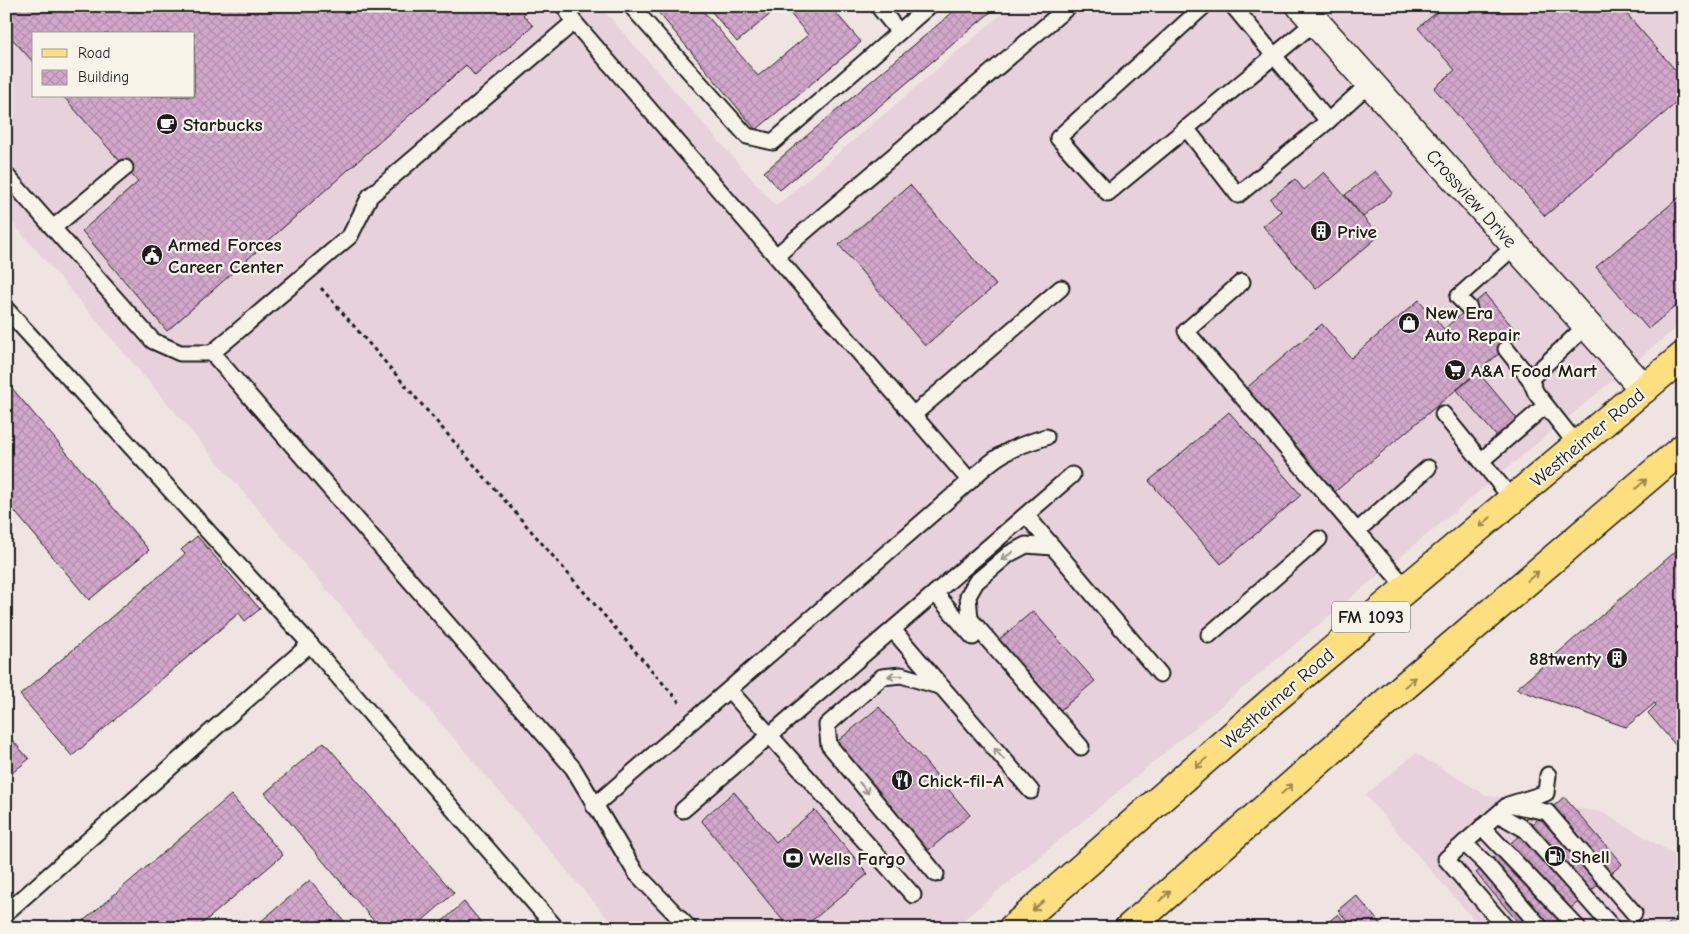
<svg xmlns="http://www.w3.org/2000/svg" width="1689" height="934" viewBox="0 0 1689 934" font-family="'Comic Neue',sans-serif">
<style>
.built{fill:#e7d2db;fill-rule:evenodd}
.building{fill:url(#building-cross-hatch);stroke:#1c1c1c}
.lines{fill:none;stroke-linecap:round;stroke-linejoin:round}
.service-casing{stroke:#1c1c1c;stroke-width:19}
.minor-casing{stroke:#1c1c1c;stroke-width:31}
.primary-casing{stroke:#1c1c1c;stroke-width:31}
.path{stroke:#1c1c1c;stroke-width:3;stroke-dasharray:4 4;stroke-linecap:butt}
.service{stroke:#f7f3e8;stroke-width:15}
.minor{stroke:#f7f3e8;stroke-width:28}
.primary{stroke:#fedf80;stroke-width:28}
.oneway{stroke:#988753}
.oneway2{stroke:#94928c}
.labels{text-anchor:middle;stroke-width:4.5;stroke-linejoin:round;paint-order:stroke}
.shield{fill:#f7f3e8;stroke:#5e5c59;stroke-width:1}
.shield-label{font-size:18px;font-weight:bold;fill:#1c1c1c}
.poi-label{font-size:19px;font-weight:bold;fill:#1c1c1c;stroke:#f7f3e8;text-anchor:start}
.street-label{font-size:19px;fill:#1c1c1c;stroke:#f7f3e8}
</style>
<defs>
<pattern id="building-cross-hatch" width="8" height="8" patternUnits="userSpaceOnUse" patternTransform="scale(1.25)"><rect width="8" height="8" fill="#d2a7cb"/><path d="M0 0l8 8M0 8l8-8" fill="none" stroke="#b48fae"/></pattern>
</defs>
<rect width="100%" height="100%" fill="#f0e4e2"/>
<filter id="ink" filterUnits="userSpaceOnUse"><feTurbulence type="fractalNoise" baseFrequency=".02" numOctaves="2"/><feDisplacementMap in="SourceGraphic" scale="10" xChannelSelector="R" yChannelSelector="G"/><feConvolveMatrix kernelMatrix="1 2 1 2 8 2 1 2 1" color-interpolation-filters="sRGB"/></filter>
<g filter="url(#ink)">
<g class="built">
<path d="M6 6H600L776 206 1011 6H1683V322L954 928H616L6 215ZM34 34H194V96H34Z"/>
<polygon points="1416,753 1486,795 1602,812 1677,856 1683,863 1683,928 1481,928 1365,795"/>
</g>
<g class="building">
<polygon points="6,6 533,6 523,15 533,26 475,76 466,65 167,331 82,231 138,182 63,96 194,96 194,34 34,34 34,63 6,32"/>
<polygon points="653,6 699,6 758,76 808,35 784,6 830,6 861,42 756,130"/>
<polygon points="707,6 780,6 737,42"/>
<polygon points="960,6 998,6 780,190 764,172"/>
<polygon points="1434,6 1620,6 1683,79 1683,97 1545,216 1434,88 1455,70 1418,28 1438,11"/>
<polygon points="1375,171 1393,193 1363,217 1345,195"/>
<polygon points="1324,172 1379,236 1316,289 1263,226 1281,211 1270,199 1295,179 1304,190"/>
<polygon points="910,185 996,285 925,346 839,245"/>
<polygon points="1683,194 1683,300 1648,329 1596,267"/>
<polygon points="1485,294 1520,336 1331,495 1243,391 1322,324 1351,358 1419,300 1444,329"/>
<polygon points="1478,372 1519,421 1498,438 1457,390"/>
<polygon points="6,381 149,550 89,600 6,501"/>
<polygon points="1229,412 1301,495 1221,564 1149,481"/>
<polygon points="197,536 260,609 245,621 239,613 72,756 20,695 185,554 181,550"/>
<polygon points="1683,545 1683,754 1648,713 1656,705 1655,703 1626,727 1516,689"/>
<polygon points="1033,611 1095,681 1057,713 996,642"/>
<polygon points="879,707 970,815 924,854 833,745"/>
<polygon points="6,733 29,759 6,778"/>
<polygon points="324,742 454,893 414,928 380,928 265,793"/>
<polygon points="734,792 776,842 815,810 868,874 803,928 789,928 701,820"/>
<polygon points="231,795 283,855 197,928 75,928"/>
<polygon points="1564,797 1622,864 1548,928 1523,928 1476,873"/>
<polygon points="310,880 350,928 253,928"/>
<polygon points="1356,895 1384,928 1353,928 1338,910"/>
<polygon points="464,902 486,928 435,928"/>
<polygon points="1683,912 1683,928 1664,928"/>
<polygon points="1338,914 1349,928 1321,928"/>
</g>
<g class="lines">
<g class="service-casing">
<g id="service">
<polyline points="564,6 574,22 970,481"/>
<polyline points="631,6 747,136 773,142 929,6"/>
<polyline points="878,6 899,32"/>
<polyline points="1204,6 1058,138 1108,193 1315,22"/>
<polyline points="1233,6 1328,121 1370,83"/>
<polyline points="1186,128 1238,195 1328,121"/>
<polyline points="6,175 153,341 180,353 212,353 573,768 636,873 689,928"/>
<polyline points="53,228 125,168"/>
<polyline points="776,256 1069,6"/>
<polyline points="1242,282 1186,331 1357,531"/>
<polyline points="1469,308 1458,297 1515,246"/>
<polyline points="6,309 310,644 556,928"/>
<polyline points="1506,349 1530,379"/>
<polyline points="212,353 350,236 370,196 574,22"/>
<polyline points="1443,414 1512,499"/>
<polyline points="913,415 1061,288"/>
<polyline points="1577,445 1536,393 1530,379 1587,325"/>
<polyline points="1482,460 1545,406"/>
<polyline points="1026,515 1160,674"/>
<polyline points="1053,547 1026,545 1009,554 976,582 968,596 970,619 1081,747"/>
<polyline points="1406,588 1357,531 1428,468"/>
<polyline points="935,593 973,637"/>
<polyline points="893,630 1031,791"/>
<polyline points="1209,635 1319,539"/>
<polyline points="729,690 913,895"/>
<polyline points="1512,805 1547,812 1634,913"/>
<path d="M594 806 970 481C997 454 1010 448 1046 437"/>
<polyline points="683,810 1072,475"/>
<polyline points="1498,814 1526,830 1613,928"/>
<polyline points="1482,827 1578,928"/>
<polyline points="1464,843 1486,864 1541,928"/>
<polyline points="936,874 829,745 827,725 882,677 901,675 942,687"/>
<polyline points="6,913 310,644"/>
<polyline points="1506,928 1446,859 1508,805 1546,793 1548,775"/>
</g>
</g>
<g class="minor-casing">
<polyline id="minor" points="1301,6 1644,389"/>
</g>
<g class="primary-casing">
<g id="primary">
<polyline points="1013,928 1271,702 1683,356"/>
<polyline points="1129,928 1407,684 1683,448"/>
</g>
</g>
<polyline class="path" points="321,288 680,703"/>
<use href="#service" class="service"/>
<use href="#minor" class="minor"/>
<use href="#primary" class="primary"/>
</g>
<defs><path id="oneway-shaft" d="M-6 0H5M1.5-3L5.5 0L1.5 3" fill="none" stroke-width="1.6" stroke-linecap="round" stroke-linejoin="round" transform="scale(1.25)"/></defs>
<g class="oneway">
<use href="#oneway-shaft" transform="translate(1641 484) rotate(-41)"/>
<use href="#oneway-shaft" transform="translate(1485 522) rotate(140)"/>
<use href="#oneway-shaft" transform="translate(1533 576) rotate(-41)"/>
<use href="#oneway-shaft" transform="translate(1410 682) rotate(-41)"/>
<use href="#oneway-shaft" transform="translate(1201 763) rotate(139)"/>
<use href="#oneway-shaft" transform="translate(1287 789) rotate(-41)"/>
<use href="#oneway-shaft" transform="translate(1165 896) rotate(-41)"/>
<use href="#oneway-shaft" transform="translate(1038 906) rotate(139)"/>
</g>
<g class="oneway2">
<use href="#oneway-shaft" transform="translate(1007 556) rotate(144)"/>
<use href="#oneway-shaft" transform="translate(895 676) rotate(179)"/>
<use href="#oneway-shaft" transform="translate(999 754) rotate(-131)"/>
<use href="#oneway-shaft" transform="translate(864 788) rotate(50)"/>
</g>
</g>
<defs>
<g id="cafe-disc" transform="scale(1.125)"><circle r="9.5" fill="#1c1c1c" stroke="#f7f3e8"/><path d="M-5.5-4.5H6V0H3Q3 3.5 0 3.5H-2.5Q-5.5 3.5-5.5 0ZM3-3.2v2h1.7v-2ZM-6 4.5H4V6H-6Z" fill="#fff"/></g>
<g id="building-disc" transform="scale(1.125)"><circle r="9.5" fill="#1c1c1c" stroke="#f7f3e8"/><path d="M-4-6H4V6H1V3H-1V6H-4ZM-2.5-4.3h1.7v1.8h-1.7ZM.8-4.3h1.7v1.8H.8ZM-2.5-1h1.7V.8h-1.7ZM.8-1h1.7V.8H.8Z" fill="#fff"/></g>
<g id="civic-disc" transform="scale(1.125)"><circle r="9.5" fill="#1c1c1c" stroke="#f7f3e8"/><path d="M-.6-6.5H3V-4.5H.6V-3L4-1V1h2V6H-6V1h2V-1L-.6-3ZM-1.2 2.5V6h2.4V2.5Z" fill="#fff"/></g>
<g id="shop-disc" transform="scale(1.125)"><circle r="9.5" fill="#1c1c1c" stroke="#f7f3e8"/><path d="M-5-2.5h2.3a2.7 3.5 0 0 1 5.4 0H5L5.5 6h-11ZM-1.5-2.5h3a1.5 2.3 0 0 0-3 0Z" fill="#fff"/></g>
<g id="supermarket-disc" transform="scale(1.125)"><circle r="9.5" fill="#1c1c1c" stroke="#f7f3e8"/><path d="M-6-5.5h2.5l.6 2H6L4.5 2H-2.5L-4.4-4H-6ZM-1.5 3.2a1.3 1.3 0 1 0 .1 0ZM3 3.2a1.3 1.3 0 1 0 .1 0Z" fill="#fff"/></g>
<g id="restaurant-disc" transform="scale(1.125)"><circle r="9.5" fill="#1c1c1c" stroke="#f7f3e8"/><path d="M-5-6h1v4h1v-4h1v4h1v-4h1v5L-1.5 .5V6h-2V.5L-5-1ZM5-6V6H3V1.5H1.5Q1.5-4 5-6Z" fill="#fff"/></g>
<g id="fuel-disc" transform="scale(1.125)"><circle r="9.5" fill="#1c1c1c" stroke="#f7f3e8"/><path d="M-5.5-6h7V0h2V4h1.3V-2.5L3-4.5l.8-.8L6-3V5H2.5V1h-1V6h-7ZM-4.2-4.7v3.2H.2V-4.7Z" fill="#fff"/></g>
<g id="bank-disc" transform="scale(1.125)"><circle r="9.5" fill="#1c1c1c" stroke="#f7f3e8"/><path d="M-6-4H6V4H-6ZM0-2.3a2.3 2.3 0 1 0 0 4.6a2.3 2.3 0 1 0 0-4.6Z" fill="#fff"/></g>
</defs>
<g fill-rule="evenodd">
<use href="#cafe-disc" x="167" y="124"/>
<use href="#building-disc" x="1321" y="231"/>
<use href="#civic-disc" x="152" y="255"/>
<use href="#shop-disc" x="1409" y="323"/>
<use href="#supermarket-disc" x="1455" y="370"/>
<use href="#building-disc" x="1617" y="658"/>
<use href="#restaurant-disc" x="902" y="780"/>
<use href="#fuel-disc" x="1555" y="856"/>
<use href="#bank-disc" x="793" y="858"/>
</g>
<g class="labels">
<rect class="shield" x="1332" y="601.5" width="78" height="31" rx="4"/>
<g class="shield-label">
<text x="1371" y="623">FM 1093</text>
</g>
<g class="poi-label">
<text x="183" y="131">Starbucks</text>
<text x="1337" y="238">Prive</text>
<text x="168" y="251">Armed Forces<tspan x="168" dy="22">Career Center</tspan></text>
<text x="1425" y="319">New Era<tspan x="1425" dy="22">Auto Repair</tspan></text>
<text x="1471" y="377">A&amp;A Food Mart</text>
<text x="1601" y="665" text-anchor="end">88twenty</text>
<text x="918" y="787">Chick-fil-A</text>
<text x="1571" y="863">Shell</text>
<text x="809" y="865">Wells Fargo</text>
</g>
<g class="street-label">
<text transform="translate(1472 198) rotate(48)" y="7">Crossview Drive</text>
<text transform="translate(1587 437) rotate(-40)" y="7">Westheimer Road</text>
<text transform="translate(1277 698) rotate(-41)" y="7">Westheimer Road</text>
</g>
</g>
<rect width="1689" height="934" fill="none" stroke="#f7f3e8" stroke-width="25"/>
<rect x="12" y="12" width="1664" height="909" fill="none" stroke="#1c1c1c" stroke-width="2" filter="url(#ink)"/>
<rect x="32" y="32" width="162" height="65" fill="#f7f3e8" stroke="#9f9d96"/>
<rect x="42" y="49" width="25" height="8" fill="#fedf80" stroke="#9f9d96"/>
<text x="78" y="58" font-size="15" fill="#1c1c1c">Road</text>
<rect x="42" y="70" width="25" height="15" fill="url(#building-cross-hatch)" stroke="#9f9d96"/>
<text x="78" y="82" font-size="15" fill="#1c1c1c">Building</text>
</svg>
